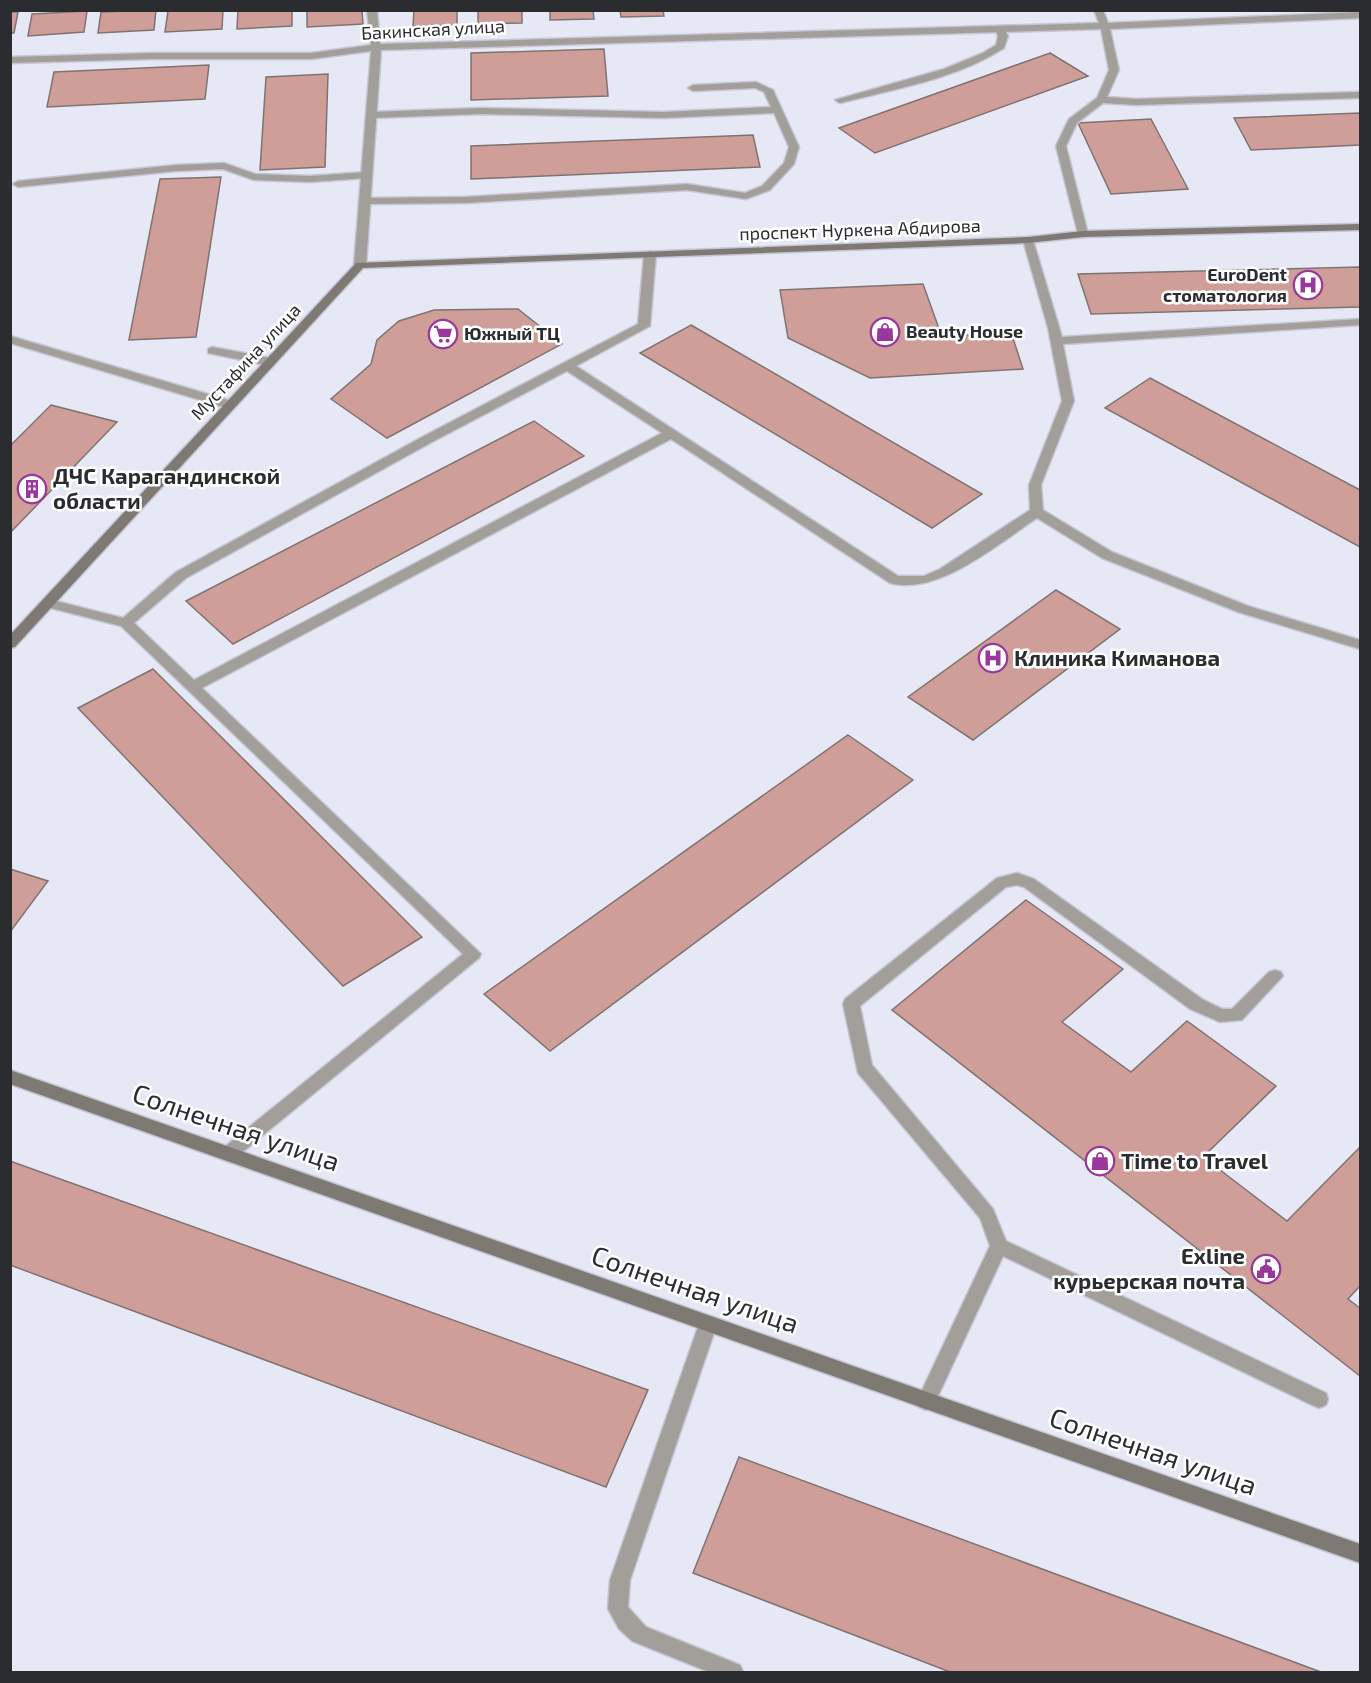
<svg xmlns="http://www.w3.org/2000/svg" width="1371" height="1683" viewBox="0 0 1371 1683" font-family="'Exo 2',sans-serif">
<style>
.building{fill:#d09e99;stroke:#7f7371;stroke-width:1.5}
.lines{fill:none;stroke-linecap:round;stroke-linejoin:round}
.lane-casing{stroke:#c4c7d2;stroke-width:3}
.street-casing{stroke:#c4c7d2;stroke-width:3}
.secondary-casing{stroke:#c4c7d2;stroke-width:3}
.lane{fill:#a29e9a;fill-rule:evenodd}
.street{fill:#a29e9a;fill-rule:evenodd}
.secondary{fill:#7f7974;fill-rule:evenodd}
.labels{text-anchor:middle;stroke-width:5;stroke-linejoin:round;paint-order:stroke}
.far-street-label{font-size:18px;fill:#2b2c30;stroke:#fff}
.far-poi-label{font-size:18px;font-weight:bold;fill:#2b2c30;stroke:#fff;text-anchor:start}
.poi-label{font-size:22px;font-weight:bold;fill:#2b2c30;stroke:#fff;text-anchor:start}
.near-street-label{font-size:27px;fill:#2b2c30;stroke:#fff}
</style>
<rect width="100%" height="100%" fill="#e6e9f5"/>
<g class="building">
<polygon points="156,10 154,30 98,33 101,12"/>
<polygon points="223,10 222,29 165,32 168,11"/>
<polygon points="238,10 292,10 292,26 237,29"/>
<polygon points="307,10 362,10 363,24 307,27"/>
<polygon points="414,10 457,10 457,25 413,26"/>
<polygon points="478,10 522,10 522,23 478,24"/>
<polygon points="550,10 593,10 594,19 550,20"/>
<polygon points="620,10 663,10 664,16 621,17"/>
<polygon points="87,11 84,32 28,36 32,14"/>
<polygon points="10,12 18,12 14,33 10,33"/>
<polygon points="604,49 608,96 471,100 471,53"/>
<polygon points="1050,53 1088,76 875,153 839,128"/>
<polygon points="209,65 205,99 47,107 54,72"/>
<polygon points="328,74 325,167 260,170 266,77"/>
<polygon points="1360,113 1360,145 1251,150 1234,118"/>
<polygon points="1151,119 1188,189 1111,194 1078,123"/>
<polygon points="753,135 760,167 471,179 471,146"/>
<polygon points="221,177 196,337 129,340 160,179"/>
<polygon points="1360,267 1360,307 1091,314 1078,274"/>
<polygon points="923,284 942,337 1011,332 1023,369 870,378 788,338 780,290"/>
<polygon points="518,309 562,344 387,438 331,399 371,364 377,340 399,321 434,310"/>
<polygon points="691,325 982,494 932,528 640,353"/>
<polygon points="1150,378 1360,490 1360,547 1105,408"/>
<polygon points="51,405 117,422 10,533 10,446"/>
<polygon points="534,421 584,456 233,644 186,601"/>
<polygon points="1056,590 1120,629 973,740 908,697"/>
<polygon points="153,669 422,937 343,986 78,708"/>
<polygon points="848,735 913,780 550,1051 484,994"/>
<polygon points="10,869 48,881 10,932"/>
<polygon points="1026,900 1123,969 1062,1022 1131,1072 1187,1021 1276,1086 1203,1157 1287,1221 1360,1147 1360,1286 1348,1299 1360,1308 1360,1376 892,1010"/>
<polygon points="10,1161 648,1390 606,1487 10,1265"/>
<polygon points="739,1457 1321,1672 950,1672 693,1573"/>
</g>
<g class="lines">
<g class="lane-casing">
<g id="lane">
<path d="M1000 26 1003 27 1008 36 1004 48C956 79 895 89 840 103L835 100 944 69 983 53 996 45 998 36 995 29Z"/>
<polygon points="756,82 773,90 799,147 794,164 770,190 746,199 687,190 465,203 364,204 359,201 364,198 465,197 687,184 745,193 762,186 784,163 789,147 774,113 663,118 481,114 371,118 366,115 371,112 481,108 663,112 771,107 764,92 755,88 693,91 688,88 693,85"/>
<polygon points="224,163 255,174 310,176 367,172 372,175 367,178 310,182 254,180 223,169 176,171 18,187 13,184 18,181 176,165"/>
<path d="M1028 237 1033 240 1062 337 1360 319V325L1063 344 1074 401 1041 485 1043 510 1112 552 1248 606 1360 640V649L1238 612 1102 558 1037 518C999 543 938 596 890 583L671 439 202 688 481 954 479 958 234 1159 228 1161 222 1159 219 1154 222 1149 463 954 121 626 43 606 41 603 43 600 48 599 123 618 176 572 424 436 638 324 644 254 650 251 656 254 650 326 576 366 898 576H924L940 569 1030 510 1029 485 1062 401 1048 328 1023 240ZM567 371 662 433 194 680 134 623 186 578 432 442Z"/>
<polygon points="10,336 235,402 237,405 231,409 227,408 10,343"/>
<polygon points="1017,873 1034,879 1202,999 1222,1009 1232,1009 1269,972 1275,970 1281,972 1283,976 1242,1020 1220,1022 1190,1009 1024,887 1017,885 1006,887 860,1006 872,1065 993,1209 1006,1241 1326,1393 1328,1399 1326,1405 1319,1408 1312,1405 1003,1256 933,1407 926,1410 919,1407 917,1401 990,1246 980,1218 858,1073 843,1004 845,999 997,878"/>
<polygon points="708,1316 714,1318 717,1324 630,1580 628,1607 646,1627 740,1665 743,1672 709,1672 632,1641 619,1629 608,1609 610,1580 699,1324 702,1318"/>
</g>
</g>
<g class="street-casing">
<g id="street">
<polygon points="367,10 377,10 380,44 1099,23 1094,10 1103,10 1108,23 1360,12 1360,18 1110,29 1119,70 1107,97 1136,99 1360,92 1360,98 1136,105 1103,103 1077,123 1066,146 1088,234 1083,237 1078,234 1056,146 1069,119 1097,98 1109,70 1101,29 381,50 366,265 360,268 354,265 371,51 311,59 152,59 10,63 10,57 152,53 311,53 371,45"/>
<polygon points="212,347 270,358 276,362 270,366 208,353 208,349"/>
</g>
</g>
<g class="secondary-casing">
<g id="secondary">
<polygon points="1360,224 1360,230 1083,237 1028,243 363,268 15,647 10,648 10,635 356,263 1028,237 1083,231"/>
<polygon points="10,1070 1360,1544 1360,1563 10,1084"/>
</g>
</g>
<use href="#lane" class="lane"/>
<use href="#street" class="street"/>
<use href="#secondary" class="secondary"/>
</g>
<defs>
<g id="hospital-ring" transform="scale(1.5)"><circle r="9.5" fill="#fff" stroke="#9a379d" stroke-width="1.5"/><path d="M-5-5h3v3.5h4V-5h3V5h-3V1.5h-4V5h-3Z" fill="#9a379d"/></g>
<g id="shop-ring" transform="scale(1.5)"><circle r="9.5" fill="#fff" stroke="#9a379d" stroke-width="1.5"/><path d="M-5-2.5h2.3a2.7 3.5 0 0 1 5.4 0H5L5.5 6h-11ZM-1.5-2.5h3a1.5 2.3 0 0 0-3 0Z" fill="#9a379d"/></g>
<g id="supermarket-ring" transform="scale(1.5)"><circle r="9.5" fill="#fff" stroke="#9a379d" stroke-width="1.5"/><path d="M-6-5.5h2.5l.6 2H6L4.5 2H-2.5L-4.4-4H-6ZM-1.5 3.2a1.3 1.3 0 1 0 .1 0ZM3 3.2a1.3 1.3 0 1 0 .1 0Z" fill="#9a379d"/></g>
<g id="building-ring" transform="scale(1.5)"><circle r="9.5" fill="#fff" stroke="#9a379d" stroke-width="1.5"/><path d="M-4-6H4V6H1V3H-1V6H-4ZM-2.5-4.3h1.7v1.8h-1.7ZM.8-4.3h1.7v1.8H.8ZM-2.5-1h1.7V.8h-1.7ZM.8-1h1.7V.8H.8Z" fill="#9a379d"/></g>
<g id="civic-ring" transform="scale(1.5)"><circle r="9.5" fill="#fff" stroke="#9a379d" stroke-width="1.5"/><path d="M-.6-6.5H3V-4.5H.6V-3L4-1V1h2V6H-6V1h2V-1L-.6-3ZM-1.2 2.5V6h2.4V2.5Z" fill="#9a379d"/></g>
</defs>
<g fill-rule="evenodd">
<use href="#hospital-ring" x="1308" y="285"/>
<use href="#shop-ring" x="885" y="332"/>
<use href="#supermarket-ring" x="443" y="334"/>
<use href="#building-ring" x="32" y="489"/>
<use href="#hospital-ring" x="993" y="658"/>
<use href="#shop-ring" x="1100" y="1161"/>
<use href="#civic-ring" x="1266" y="1269"/>
</g>
<g class="labels">
<g class="far-street-label">
<text transform="translate(433 30) rotate(-3)" y="6">Бакинская улица</text>
<text transform="translate(860 230) rotate(-2)" y="6">проспект Нуркена Абдирова</text>
<text transform="translate(246 362) rotate(-47)" y="6">Мустафина улица</text>
</g>
<g class="far-poi-label">
<text x="1287" y="281" text-anchor="end">EuroDent<tspan x="1287" dy="21">стоматология</tspan></text>
<text x="906" y="338">Beauty House</text>
<text x="464" y="340">Южный ТЦ</text>
</g>
<g class="poi-label">
<text x="53" y="484">ДЧС Карагандинской<tspan x="53" dy="25">области</tspan></text>
<text x="1014" y="666">Клиника Киманова</text>
<text x="1121" y="1169">Time to Travel</text>
<text x="1245" y="1264" text-anchor="end">Exline<tspan x="1245" dy="25">курьерская почта</tspan></text>
</g>
<g class="near-street-label">
<text transform="translate(236 1128) rotate(19)" y="9">Солнечная улица</text>
<text transform="translate(695 1290) rotate(19)" y="9">Солнечная улица</text>
<text transform="translate(1153 1452) rotate(19)" y="9">Солнечная улица</text>
</g>
</g>
<rect width="1371" height="1683" fill="none" stroke="#2b2c30" stroke-width="24"/>
</svg>
